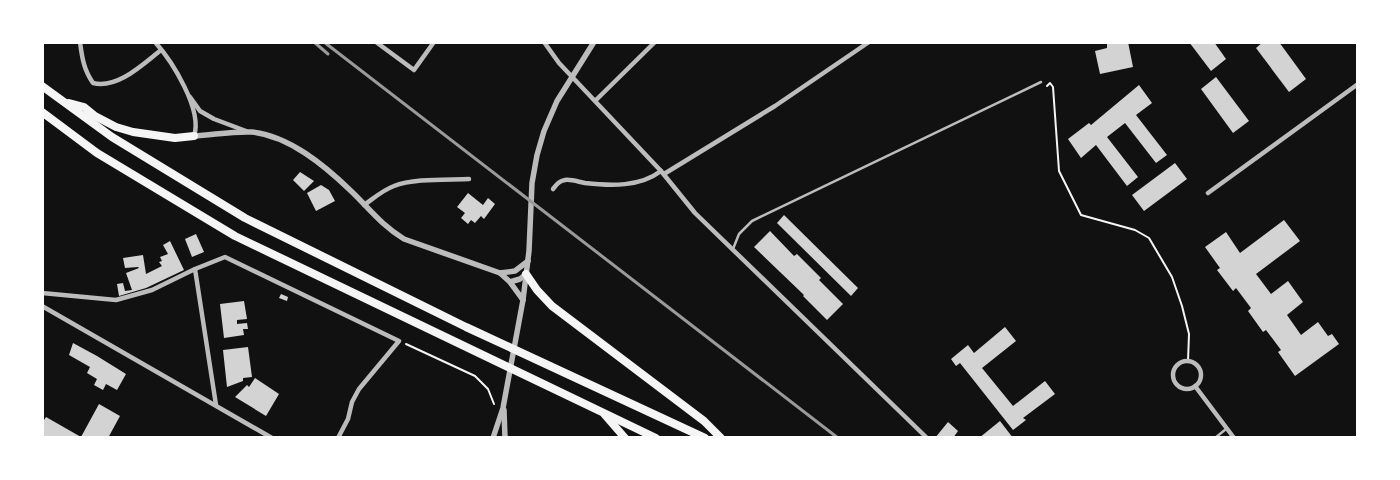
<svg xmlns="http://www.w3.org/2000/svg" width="1400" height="480" viewBox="0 0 1400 480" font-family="'Source Sans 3',sans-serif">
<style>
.building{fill:#d3d3d3}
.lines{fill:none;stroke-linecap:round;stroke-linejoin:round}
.path{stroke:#f5f5f5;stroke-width:2}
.service{stroke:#bcbcbc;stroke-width:2.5}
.minor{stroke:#bcbcbc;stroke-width:4.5}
.tertiary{stroke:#bcbcbc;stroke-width:5.5}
.trunk{stroke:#f5f5f5;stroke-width:8}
.rail{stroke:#9a9a9a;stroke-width:3}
</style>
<rect width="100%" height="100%" fill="#111"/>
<g class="building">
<polygon points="1107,42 1128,42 1133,67 1100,74 1095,51 1107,48"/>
<polygon points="1189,42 1214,42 1226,59 1211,71"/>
<polygon points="1263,42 1279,42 1306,79 1289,92 1256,48"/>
<polygon points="1216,77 1249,121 1233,133 1201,89"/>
<polygon points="1139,85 1152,103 1136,115 1167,155 1156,163 1125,123 1107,137 1138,177 1127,186 1096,145 1081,158 1068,139 1089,123 1091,125"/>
<polygon points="1175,163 1187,179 1144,211 1132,195"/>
<polygon points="300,172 314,181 304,191 293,180"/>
<polygon points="321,185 329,190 335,201 316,211 307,193"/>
<polygon points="468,193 483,205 488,198 495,204 484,219 481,216 475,223 471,220 468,224 461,218 465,213 457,207"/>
<polygon points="784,215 858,288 851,296 777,223"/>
<polygon points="1284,220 1300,241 1256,274 1271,294 1288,281 1303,302 1287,315 1301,335 1318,322 1328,336 1332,334 1339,344 1295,376 1278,352 1281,350 1266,330 1263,332 1248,311 1251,308 1236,288 1233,291 1217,270 1220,268 1205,247 1226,232 1240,253"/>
<polygon points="770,231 794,256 797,254 821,278 819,280 843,304 827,320 803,296 804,295 754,247"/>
<polygon points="196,234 204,252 192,257 185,239"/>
<polygon points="170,241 184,270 146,288 119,296 117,284 123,283 125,291 132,290 126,273 139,268 138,267 125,268 123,258 143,255 146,274 162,266 159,262 162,261 160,257 168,254 163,245"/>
<polygon points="281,294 288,297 287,301 279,298"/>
<polygon points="244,301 247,319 237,320 237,324 247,323 248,329 243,329 244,335 224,338 220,304"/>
<polygon points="1005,327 1016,341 982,368 1013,406 1045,381 1055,394 1023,418 1026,420 1013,430 960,363 956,366 951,359 968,345 974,353"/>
<polygon points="73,343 97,356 126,374 117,390 106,384 103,390 94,385 97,379 87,373 90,367 69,355"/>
<polygon points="248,347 252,377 243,378 243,381 227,387 223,350"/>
<polygon points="255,378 279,394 266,416 235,397 247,385 249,387"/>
<polygon points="99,404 120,416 108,438 42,438 42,423 46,417 81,437"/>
<polygon points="1000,421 1013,438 979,438"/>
<polygon points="948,422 958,431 953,438 935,438"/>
</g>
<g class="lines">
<g class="path">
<polyline points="1047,86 1050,83 1053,87 1059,171 1081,215 1135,230 1149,238 1172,277 1182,306 1189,334 1188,361"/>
<polyline points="406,344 475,376 488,389 494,404"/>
</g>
<g class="service">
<polyline points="733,249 739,234 752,221 1041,82"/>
<polyline points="1215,438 1226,429"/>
</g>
<g class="minor">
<path d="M80 42C82 58 84 70 93 83 118 89 143 64 161 50"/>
<path d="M155 42C172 61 203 110 194 136"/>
<polyline points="376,42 414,70 434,42"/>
<polyline points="544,42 559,63 661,171 695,213 927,438"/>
<polyline points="190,97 200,111 214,119 246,131"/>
<polyline points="596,100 655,42"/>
<polyline points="664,174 775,106 869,42"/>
<path d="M553 189C557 184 559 181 565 180 571 179 579 182 585 183 611 186 640 187 661 171"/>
<polyline points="1208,193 1358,84"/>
<path d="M364 205C374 198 383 190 394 186 413 178 449 180 469 179"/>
<polyline points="195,269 225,257 399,341 359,389 352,402 348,419 338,438"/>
<polyline points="42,293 116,300 152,290 195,269 216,405"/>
<polyline points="42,306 272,438"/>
<circle cx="1187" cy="375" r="14"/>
<polyline points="1195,386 1234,438"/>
</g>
<g class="tertiary">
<path d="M194 136C213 135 233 131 252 132 289 136 324 165 350 190 369 208 380 224 404 239L500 273 510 282 523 300"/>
<polyline points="500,273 515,271 528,261"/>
<polyline points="510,282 520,279 526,274"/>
<polyline points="504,410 505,438"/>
<polyline points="493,438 503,408 523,300 529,251 532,183 537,155 544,131 557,101 594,42"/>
</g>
<g class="trunk">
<polyline points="42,86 112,137 245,218 466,327 705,438"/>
<polyline points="69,103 84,107 95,116 116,127 133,132 175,138 194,136"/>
<polyline points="42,112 97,153 235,236 656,438"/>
<polyline points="526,274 537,290 552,306 704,421 721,438"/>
<polyline points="605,415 625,438"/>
</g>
<g class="rail">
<polyline points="314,42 328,54"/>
<polyline points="324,42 838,438"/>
</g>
</g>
<rect width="1400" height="480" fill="none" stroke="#ffffff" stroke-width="88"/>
</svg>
